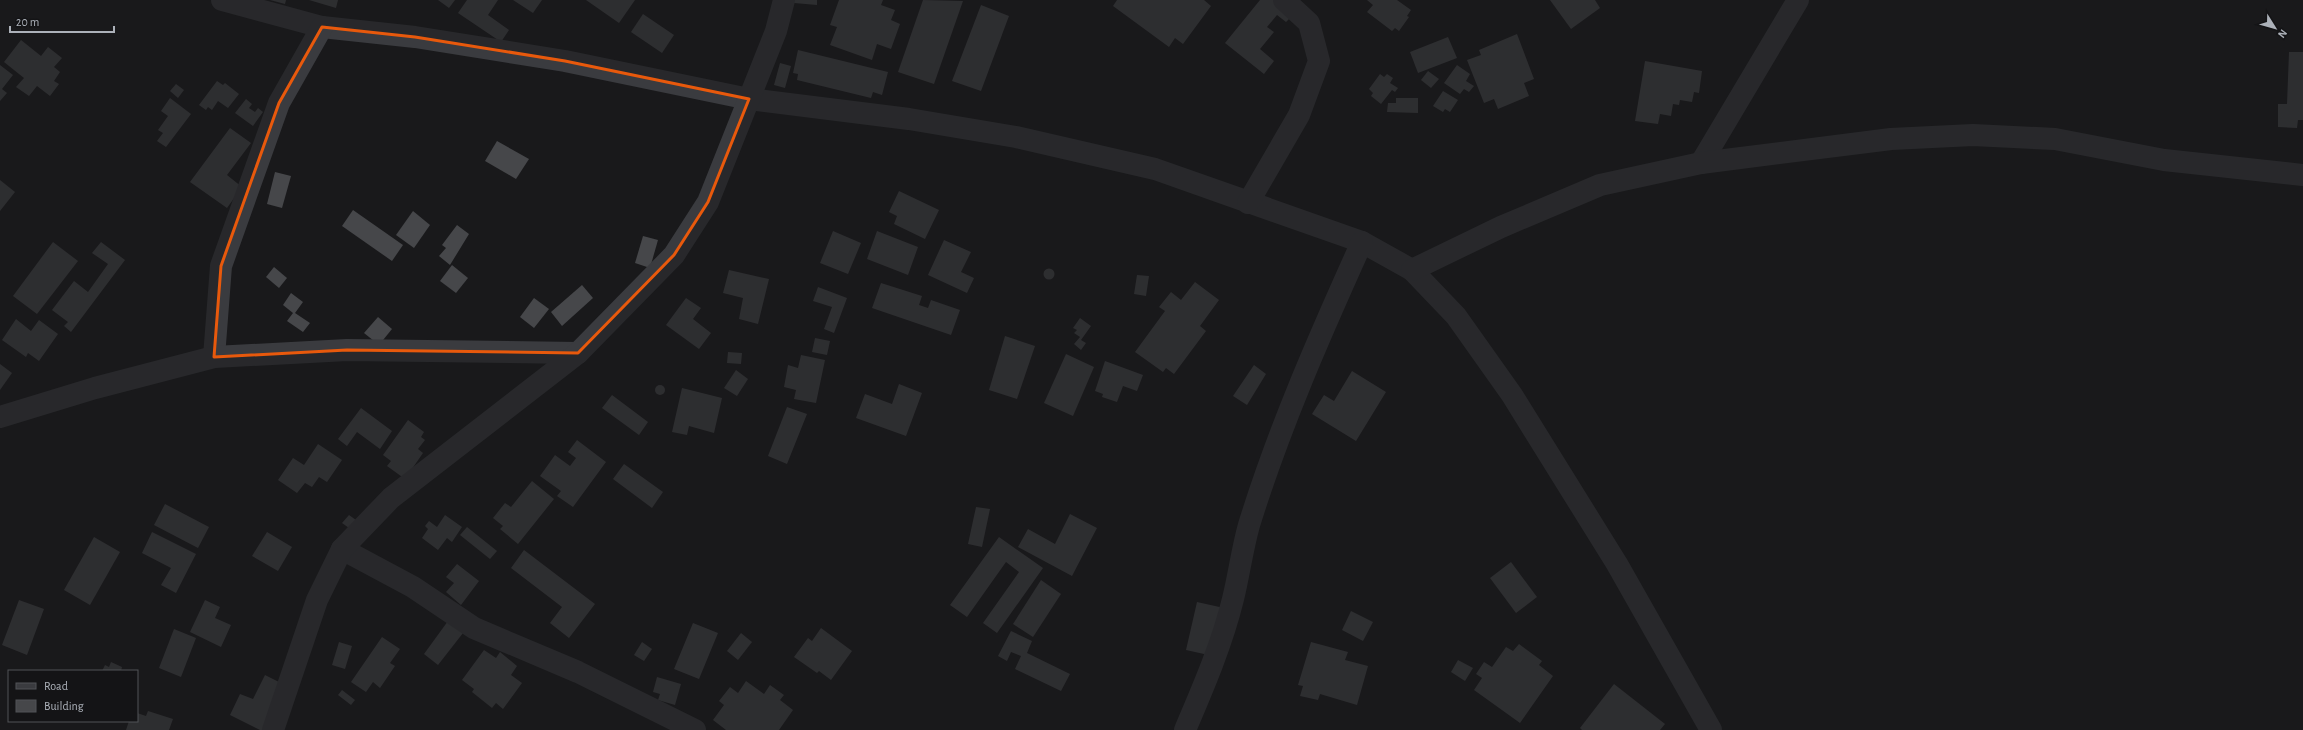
<svg xmlns="http://www.w3.org/2000/svg" width="2303" height="730" viewBox="0 0 2303 730" font-family="'Alegreya Sans',sans-serif">
<style>
.building{fill:#46474a}
.lines{fill:none;stroke-linecap:round;stroke-linejoin:round}
.minor{stroke:#3a3b3f;stroke-width:22}
.marked{fill:none;stroke:#e8590c;stroke-width:3;stroke-linejoin:round}
</style>
<rect width="100%" height="100%" fill="#19191b"/>
<g class="building">
<polygon points="270,0 286,0 285,4"/>
<polygon points="309,0 338,0 336,8"/>
<polygon points="438,0 455,0 449,8"/>
<polygon points="467,0 498,0 488,15 509,30 501,42 458,13"/>
<polygon points="513,0 542,0 533,13"/>
<polygon points="586,0 635,0 619,23"/>
<polygon points="794,0 817,0 817,5 794,3"/>
<polygon points="839,0 883,0 881,5 895,10 891,20 900,24 891,49 877,44 872,60 830,45 837,27 830,25"/>
<polygon points="923,0 963,1 934,84 898,72"/>
<polygon points="1117,0 1204,0 1211,6 1183,44 1175,38 1169,47 1113,6"/>
<polygon points="1260,0 1278,0 1291,17 1286,22 1277,15 1267,27 1274,32 1260,49 1274,61 1264,74 1225,43"/>
<polygon points="1367,0 1397,0 1411,10 1407,16 1409,17 1399,31 1395,28 1392,31 1367,12 1373,5"/>
<polygon points="1550,0 1595,0 1600,8 1571,29"/>
<polygon points="981,5 1009,16 981,91 952,81"/>
<polygon points="643,14 674,35 662,53 631,32"/>
<polygon points="1517,34 1534,79 1524,83 1529,96 1498,109 1494,99 1484,103 1467,60 1481,55 1479,50"/>
<polygon points="1448,37 1457,58 1418,73 1410,52"/>
<polygon points="21,40 41,56 48,47 62,58 54,67 60,72 54,81 59,84 50,96 37,86 29,96 16,87 24,78 4,62"/>
<polygon points="798,50 888,72 882,95 873,92 871,98 797,80 798,74 793,73"/>
<polygon points="2289,52 2303,52 2303,120 2298,120 2297,128 2278,127 2278,104 2287,104"/>
<polygon points="1645,61 1702,71 1699,93 1694,92 1692,102 1680,100 1679,105 1673,104 1671,116 1660,114 1658,124 1635,121"/>
<polygon points="780,63 791,66 785,88 774,85"/>
<polygon points="0,65 13,75 2,89 7,93 0,101"/>
<polygon points="1457,65 1470,74 1466,81 1474,86 1469,92 1464,89 1460,94 1444,83"/>
<polygon points="1428,71 1439,79 1431,88 1421,80"/>
<polygon points="1380,74 1384,77 1387,74 1393,78 1390,83 1398,88 1395,92 1392,90 1381,104 1371,96 1373,93 1369,89"/>
<polygon points="217,81 223,85 225,83 239,94 228,108 218,101 212,110 208,107 206,110 199,105"/>
<polygon points="176,84 184,90 178,98 170,91"/>
<polygon points="1443,91 1458,100 1450,112 1445,109 1443,112 1433,106"/>
<polygon points="170,98 191,114 166,147 157,141 163,133 158,130 168,116 161,111"/>
<polygon points="1396,98 1418,98 1418,113 1387,112 1388,103 1396,103"/>
<polygon points="246,99 252,104 249,108 255,112 258,108 263,112 253,126 235,113"/>
<polygon points="230,128 251,143 227,175 242,187 227,208 190,182"/>
<polygon points="497,141 529,159 516,179 485,161"/>
<polygon points="275,172 291,176 282,208 267,204"/>
<polygon points="0,180 15,192 0,211"/>
<polygon points="899,191 939,210 925,239 894,224 897,216 889,212"/>
<polygon points="353,210 403,245 392,261 342,226"/>
<polygon points="413,211 430,225 414,248 396,235"/>
<polygon points="457,225 469,234 450,265 439,256 446,248 442,245"/>
<polygon points="833,231 861,243 848,274 820,263"/>
<polygon points="877,231 918,247 908,275 867,259"/>
<polygon points="643,236 658,240 650,268 635,263"/>
<polygon points="944,240 971,252 961,272 974,278 967,293 928,275"/>
<polygon points="53,242 78,261 37,314 13,296"/>
<polygon points="101,242 125,260 71,332 64,326 68,322 52,310 74,281 88,292 108,264 92,253"/>
<polygon points="452,265 468,278 456,293 440,281"/>
<polygon points="274,267 287,278 279,288 266,277"/>
<circle cx="1049" cy="274" r="5.5"/>
<polygon points="729,270 769,279 758,324 739,319 743,298 723,293"/>
<polygon points="1137,275 1149,276 1146,296 1134,294"/>
<polygon points="1195,282 1219,300 1200,326 1206,331 1174,374 1166,368 1163,372 1135,352 1165,311 1159,307 1171,292 1181,300"/>
<polygon points="881,283 922,296 919,305 928,308 931,300 960,310 951,335 872,308"/>
<polygon points="582,285 593,298 562,326 551,312"/>
<polygon points="818,287 847,298 834,333 824,329 832,307 813,301"/>
<polygon points="291,293 303,302 295,313 310,323 303,332 287,321 293,313 283,305"/>
<polygon points="534,298 549,309 534,328 520,317"/>
<polygon points="686,298 701,308 693,319 711,333 699,349 666,325"/>
<polygon points="378,317 392,329 379,345 364,333"/>
<polygon points="1080,318 1091,326 1081,340 1086,343 1081,350 1074,344 1080,337 1074,333 1077,330 1073,328"/>
<polygon points="16,319 31,331 39,320 58,334 39,361 28,353 26,357 2,340"/>
<polygon points="1005,336 1035,346 1017,399 989,390"/>
<polygon points="815,338 830,341 827,355 812,352"/>
<polygon points="728,352 742,353 741,364 727,363"/>
<polygon points="1066,354 1094,367 1073,416 1044,403"/>
<polygon points="801,355 825,360 816,403 794,399 796,390 784,387 788,365 798,368"/>
<polygon points="1105,361 1143,375 1137,391 1123,386 1117,402 1102,397 1103,394 1095,391"/>
<polygon points="0,364 12,373 0,390"/>
<polygon points="1254,365 1266,374 1247,405 1233,396"/>
<polygon points="736,370 748,379 737,396 724,388"/>
<polygon points="1352,371 1386,392 1356,441 1312,414 1324,395 1334,401"/>
<polygon points="899,384 922,393 906,436 856,418 865,394 892,404"/>
<circle cx="660" cy="390" r="5"/>
<polygon points="682,388 722,398 714,433 689,426 687,435 672,432"/>
<polygon points="612,395 648,422 639,435 602,408"/>
<polygon points="787,407 807,414 787,464 768,456"/>
<polygon points="361,408 392,431 380,449 357,432 347,446 338,439"/>
<polygon points="408,420 424,432 421,437 425,440 418,449 423,453 405,479 387,466 391,461 383,455"/>
<polygon points="577,440 606,462 573,507 557,496 561,491 540,476 555,455 570,466 576,458 568,452"/>
<polygon points="318,444 342,460 327,482 319,477 312,487 305,483 297,493 278,480 293,458 304,465"/>
<polygon points="624,464 663,492 652,508 613,479"/>
<polygon points="532,481 554,499 518,544 500,529 503,526 493,518 505,503 511,507"/>
<polygon points="165,504 209,527 198,548 154,525"/>
<polygon points="976,507 990,509 982,547 968,544"/>
<polygon points="1070,514 1097,528 1072,576 1018,547 1028,529 1055,544"/>
<polygon points="349,515 356,520 349,528 342,523"/>
<polygon points="445,515 462,527 452,542 447,538 438,550 422,538 428,529 425,526 429,521 437,527"/>
<polygon points="467,527 497,551 490,559 460,535"/>
<polygon points="152,532 196,554 176,593 161,585 171,568 142,553"/>
<polygon points="267,532 292,547 278,571 252,556"/>
<polygon points="94,537 120,552 90,605 64,590"/>
<polygon points="999,537 1043,568 997,633 983,623 1019,572 1006,562 967,617 950,605"/>
<polygon points="524,550 595,604 569,638 550,623 562,607 511,568"/>
<polygon points="1511,562 1537,597 1516,613 1490,578"/>
<polygon points="457,564 479,581 461,605 446,592 454,583 446,577"/>
<polygon points="1041,580 1061,594 1033,637 1013,624"/>
<polygon points="19,600 44,609 27,655 2,645"/>
<polygon points="205,600 220,607 215,618 231,625 221,647 190,632"/>
<polygon points="1197,602 1224,608 1213,656 1186,650"/>
<polygon points="1351,611 1373,622 1363,641 1342,630"/>
<polygon points="448,621 463,633 438,665 424,654"/>
<polygon points="693,623 718,633 699,679 674,669"/>
<polygon points="821,628 852,651 831,680 819,671 817,673 794,657 808,638 812,641"/>
<polygon points="174,629 196,638 181,677 159,668"/>
<polygon points="1011,631 1032,641 1027,653 1070,674 1061,691 1015,669 1021,656 1011,652 1007,661 998,656"/>
<polygon points="741,633 752,642 738,660 727,651"/>
<polygon points="382,637 400,649 390,663 395,666 380,688 373,682 366,692 351,682"/>
<polygon points="339,642 352,646 345,669 332,665"/>
<polygon points="642,642 652,649 644,661 634,655"/>
<polygon points="1311,642 1348,652 1345,660 1368,666 1357,705 1320,694 1318,700 1300,696 1303,686 1298,685"/>
<polygon points="1519,644 1542,661 1539,665 1553,676 1520,723 1474,690 1482,678 1476,674 1484,662 1492,667 1506,647 1513,651"/>
<polygon points="484,650 496,658 500,652 517,666 511,675 522,683 503,709 496,703 492,708 472,692 474,689 462,680"/>
<polygon points="1458,660 1473,668 1465,681 1451,672"/>
<polygon points="111,662 122,667 121,671 102,671 105,665 109,667"/>
<polygon points="265,675 285,685 263,730 260,730 230,715 240,694 253,699"/>
<polygon points="657,677 681,684 675,705 658,700 660,694 653,692"/>
<polygon points="746,681 764,694 770,685 784,695 780,700 793,710 779,730 726,730 713,720 724,705 719,701 730,687 738,693"/>
<polygon points="1614,684 1665,724 1660,730 1582,730 1580,728"/>
<polygon points="342,690 355,700 351,705 338,695"/>
<polygon points="148,711 173,719 169,730 126,730 129,721 137,721 137,713 146,716"/>
</g>
<g class="lines">
<g class="minor">
<polyline points="222,0 322,27 415,37 565,61 749,99 909,119 1016,137 1155,169 1362,242 1412,270 1456,316 1512,395 1617,564 1711,730"/>
<polyline points="1701,163 1798,0"/>
<polyline points="1248,203 1299,115 1319,61 1309,23 1284,0"/>
<polyline points="1412,270 1501,227 1600,185 1701,163 1891,139 1973,135 2055,139 2164,160 2303,175"/>
<polyline points="214,357 221,266 279,103 322,27"/>
<polyline points="0,417 95,388 214,357 347,350 578,353"/>
<polyline points="342,549 413,587 474,628 578,672 695,730"/>
<polyline points="273,730 317,600 342,549 391,498 578,353 674,255 708,202 776,31 784,0"/>
<path d="M1185 730C1203 688 1222 644 1233 599 1239 575 1242 550 1249 525 1279 428 1320 335 1362 242"/>
</g>
</g>
<path d="M0 0H2303V730H0ZM322 27 415 37 565 61 749 99 708 202 674 255 578 353 347 350 214 357 221 266 279 103Z" fill="#19191b" fill-opacity=".55" fill-rule="evenodd"/>
<path class="marked" d="M322 27 415 37 565 61 749 99 708 202 674 255 578 353 347 350 214 357 221 266 279 103Z"/>
<rect x="8" y="670" width="130" height="52" fill="#141416" stroke="#515357"/>
<rect x="16" y="683" width="20" height="6" fill="#3a3b3f" stroke="#515357"/>
<text x="44" y="690" font-size="12" fill="#acb1b9">Road</text>
<rect x="16" y="700" width="20" height="12" fill="#46474a" stroke="#515357"/>
<text x="44" y="710" font-size="12" fill="#acb1b9">Building</text>
<g transform="translate(2275 28) rotate(127)" stroke="#141416" stroke-width="3" paint-order="stroke">
<path d="M0-3L7 15L0 10L-7 15Z" fill="#acb1b9"/>
<text y="-6" font-size="11" font-weight="bold" text-anchor="middle" fill="#acb1b9">N</text>
</g>
<path d="M10 26v6h104v-6" fill="none" stroke="#acb1b9" stroke-width="2"/>
<text x="16" y="26" font-size="12" fill="#acb1b9" stroke="#141416" stroke-width="3" paint-order="stroke">20 m</text>
</svg>
